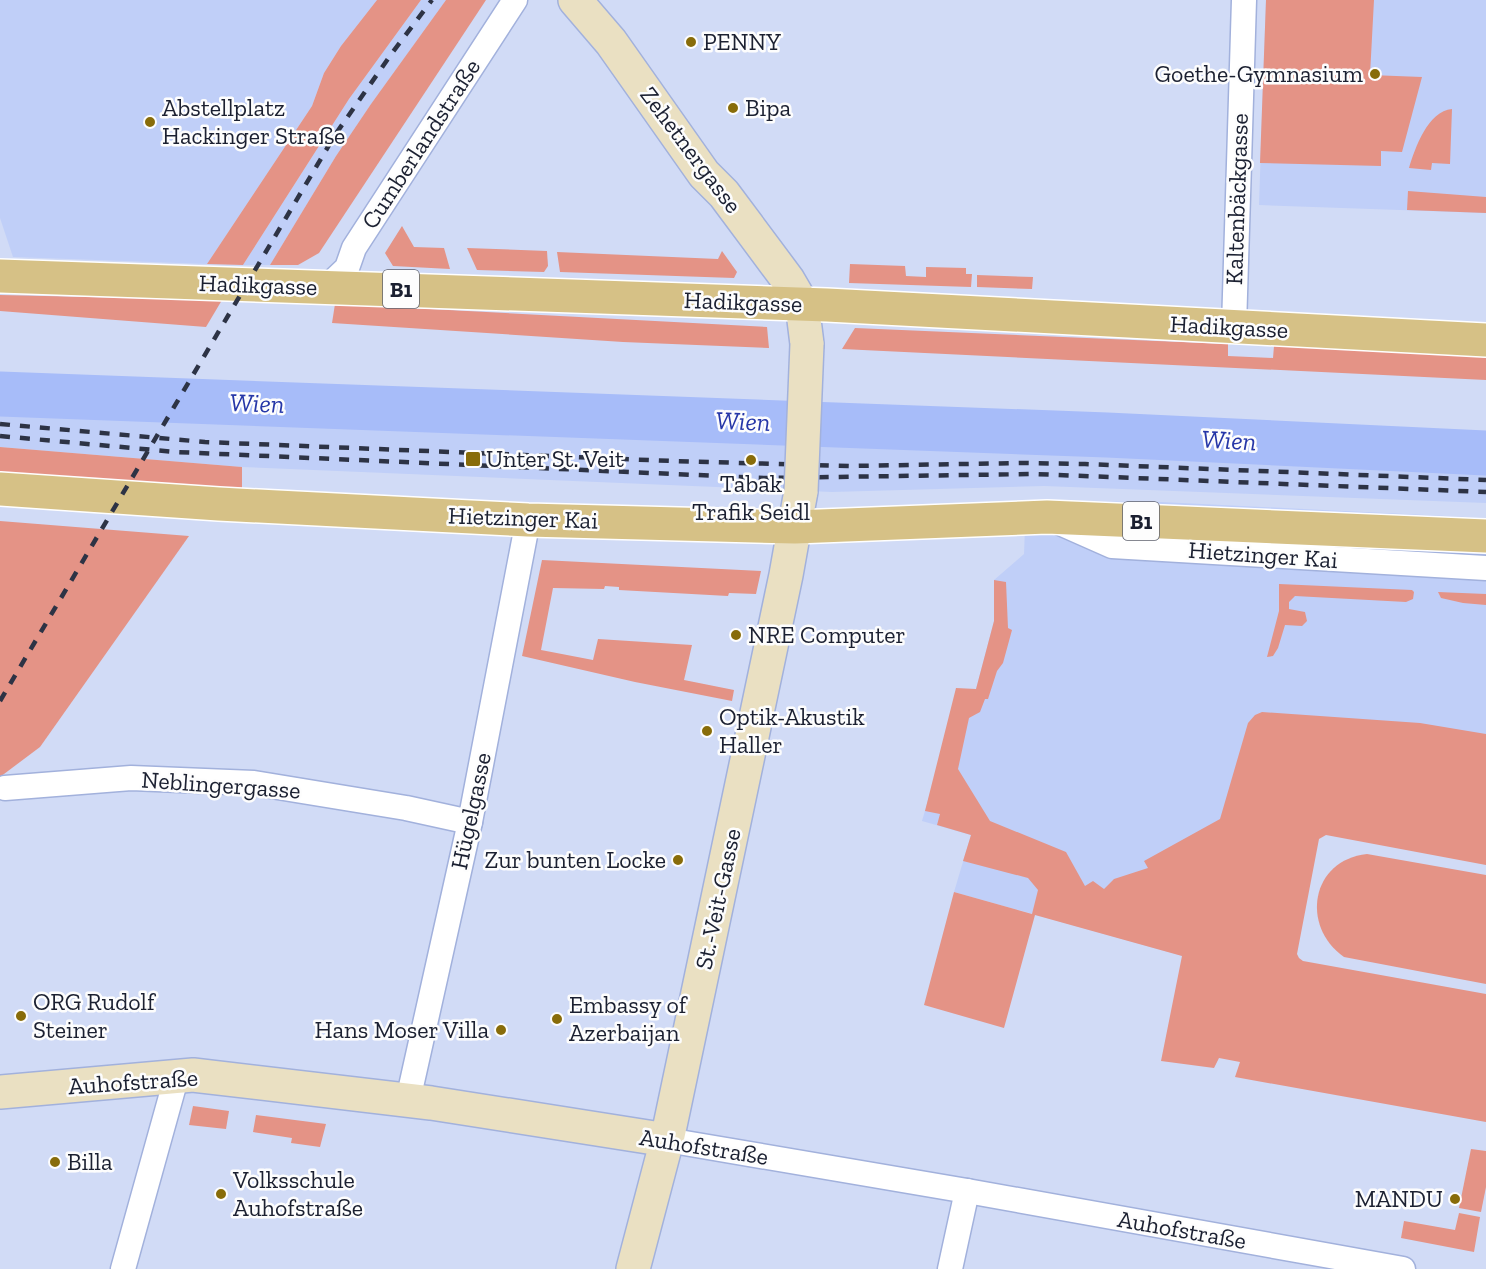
<svg xmlns="http://www.w3.org/2000/svg" width="1486" height="1269" viewBox="0 0 1486 1269" font-family="'Zilla Slab',serif">
<style>
.built{fill:#c0cff8}
.green{fill:#e49386}
.lines{fill:none;stroke-linecap:round;stroke-linejoin:round}
.river{stroke:#a7bcf9;stroke-width:45}
.street-casing{stroke:#a2b1dc;stroke-width:27}
.secondary-casing{stroke:#a2b1dc;stroke-width:36}
.primary-casing{stroke:#fff;stroke-width:36}
.street{stroke:#fff;stroke-width:24}
.secondary{stroke:#eae0c2;stroke-width:33}
.primary{stroke:#d6c186;stroke-width:33}
.rail{stroke:#2d3345;stroke-width:4.5;stroke-dasharray:10 10;stroke-linecap:butt}
.secondary-bridge-casing{stroke:#a2b1dc;stroke-width:36;stroke-linecap:butt}
.secondary-bridge{stroke:#eae0c2;stroke-width:33}
.poi-dot{fill:#886c0a;stroke:#fdfdfd;stroke-width:2}
.labels{text-anchor:middle;stroke-width:5;stroke-linejoin:round;paint-order:stroke}
.shield{fill:#fdfdfd;stroke:#5f626e;stroke-width:1.5}
.shield-label{font-size:22px;font-weight:bold;fill:#1b2031}
.poi-label{font-size:24px;fill:#1b2031;stroke:#fdfdfd;text-anchor:start}
.street-label{font-size:24px;fill:#1b2031;stroke:#fdfdfd}
.water-label{font-size:26px;font-style:italic;fill:#2637a8;stroke:#fdfdfd}
</style>
<rect width="100%" height="100%" fill="#d1dbf6"/>
<g class="built">
<polygon points="0,0 377,0 341,46 324,73 312,106 207,264 13,257 0,218"/>
<polygon points="421,0 446,0 371,104 336,156 270,265 243,265 349,99"/>
<polygon points="1266,0 1486,0 1486,213 1259,205"/>
<polygon points="0,409 1486,470 1486,503 1044,486 832,492 242,467 0,447"/>
<polygon points="1026,501 1161,502 1486,518 1486,744 1397,726 1183,956 954,892 971,835 922,821 942,752 976,689 994,621 994,580 1024,554"/>
</g>
<g class="green">
<polygon points="377,0 421,0 349,99 243,265 207,264 312,106 324,73 341,46"/>
<polygon points="446,0 486,0 319,253 298,265 270,265 336,156 371,104"/>
<polygon points="1266,0 1374,0 1370,75 1422,77 1402,152 1381,151 1381,166 1260,163"/>
<path d="M1452 109 1450 164 1432 163 1431 170 1409 168C1415 148 1428 111 1452 109Z"/>
<polygon points="1408,191 1486,197 1486,213 1407,210"/>
<polygon points="402,226 414,247 444,248 450,269 393,266 385,253"/>
<polygon points="467,248 547,251 548,266 544,272 477,270"/>
<polygon points="722,251 737,272 734,278 560,272 557,252 718,259"/>
<polygon points="850,264 905,266 906,276 926,277 926,267 966,268 966,274 972,274 971,287 849,283"/>
<polygon points="977,275 1033,277 1032,289 977,287"/>
<polygon points="0,295 222,300 206,327 0,311"/>
<polygon points="335,304 767,327 769,348 623,342 332,323"/>
<polygon points="855,328 1228,344 1228,356 1273,358 1274,346 1486,356 1486,380 842,349"/>
<polygon points="0,447 242,467 242,488 224,487 221,491 0,479"/>
<polygon points="0,521 189,536 40,747 0,777"/>
<polygon points="542,560 761,571 756,594 729,593 728,596 619,590 619,587 605,586 604,589 553,588 541,650 593,660 598,639 692,645 684,680 734,690 732,701 635,682 522,656"/>
<polygon points="994,580 1006,582 1008,628 1012,630 1003,663 997,671 988,699 985,699 980,712 969,718 958,769 990,821 1066,852 1085,886 1093,881 1104,889 1114,879 1148,868 1144,861 1220,819 1248,723 1255,715 1262,712 1420,723 1486,734 1486,865 1326,835 1319,839 1297,954 1299,958 1303,961 1486,994 1486,1122 1235,1077 1240,1062 1219,1058 1214,1068 1161,1061 1182,956 1035,915 1004,1028 924,1005 954,892 1032,914 1038,890 1028,878 963,861 971,835 937,825 940,814 925,811 956,688 976,689 994,621"/>
<polygon points="1279,584 1412,590 1414,592 1413,599 1406,602 1295,596 1289,602 1289,609 1305,612 1307,621 1302,626 1285,625 1278,648 1273,656 1267,657 1279,611"/>
<polygon points="1438,592 1486,594 1486,605 1463,603 1441,598"/>
<path d="M1367 854 1486 875V984L1344 957C1300 926 1311 860 1367 854Z"/>
<polygon points="193,1106 229,1111 226,1129 189,1125"/>
<polygon points="256,1115 326,1124 320,1147 291,1143 292,1138 253,1132"/>
<polygon points="1471,1149 1486,1151 1486,1187 1481,1212 1459,1208"/>
<polygon points="1459,1213 1480,1217 1474,1252 1401,1238 1404,1221 1455,1230"/>
</g>
<g class="lines">
<polyline class="river" points="0,394 1107,435 1486,453"/>
<g class="street-casing">
<g id="street">
<polyline points="327,287 347,268 354,248 515,0"/>
<polyline points="1234,327 1244,0"/>
<polyline points="1060,523 1112,546 1486,568"/>
<polyline points="5,788 131,778 254,783 406,808 470,822"/>
<polyline points="408,1100 470,822 528,520"/>
<polyline points="667,1140 967,1191 1403,1269"/>
<polyline points="123,1269 177,1075"/>
<polyline points="950,1269 967,1191"/>
</g>
</g>
<g class="secondary-casing">
<g id="secondary">
<polyline points="575,0 611,42 704,174 724,194 788,280 802,304 807,344"/>
<polyline points="0,1092 193,1075 431,1103 667,1140"/>
<polyline points="633,1269 667,1140 786,575 801,491"/>
</g>
</g>
<g class="primary-casing">
<g id="primary">
<polyline points="0,276 827,305 1486,340"/>
<polyline points="0,489 219,504 528,520 795,527 1047,517 1486,536"/>
</g>
</g>
<use href="#street" class="street"/>
<use href="#secondary" class="secondary"/>
<use href="#primary" class="primary"/>
<g class="rail">
<polyline points="0,424 205,442 672,461 849,466 1021,463 1085,464 1486,480"/>
<polyline points="0,436 176,452 764,478 1034,474 1486,492"/>
<polyline points="0,701 335,135 392,53 432,0"/>
</g>
<g class="secondary-bridge-casing">
<polyline id="secondary-bridge" points="801,491 807,344"/>
</g>
<use href="#secondary-bridge" class="secondary-bridge"/>
</g>
<g class="poi-dot">
<circle cx="691" cy="42" r="6"/>
<circle cx="1375" cy="74" r="6"/>
<circle cx="733" cy="108" r="6"/>
<circle cx="150" cy="122" r="6"/>
<rect x="465" y="451" width="16" height="16" rx="3"/>
<circle cx="751" cy="460" r="6"/>
<circle cx="736" cy="635" r="6"/>
<circle cx="707" cy="731" r="6"/>
<circle cx="678" cy="860" r="6"/>
<circle cx="21" cy="1016" r="6"/>
<circle cx="557" cy="1019" r="6"/>
<circle cx="501" cy="1030" r="6"/>
<circle cx="55" cy="1162" r="6"/>
<circle cx="221" cy="1194" r="6"/>
<circle cx="1455" cy="1199" r="6"/>
</g>
<g class="labels">
<g class="shield">
<rect x="383" y="270" width="36" height="38" rx="4.5"/>
<rect x="1123" y="502" width="36" height="38" rx="4.5"/>
</g>
<g class="shield-label">
<text x="401" y="297">B1</text>
<text x="1141" y="529">B1</text>
</g>
<g class="poi-label">
<text x="703" y="50">PENNY</text>
<text x="1363" y="82" text-anchor="end">Goethe-Gymnasium</text>
<text x="162" y="116">Abstellplatz<tspan x="162" dy="28">Hackinger Straße</tspan></text>
<text x="745" y="116">Bipa</text>
<text x="486" y="467">Unter St. Veit</text>
<text x="751" y="492" text-anchor="middle">Tabak<tspan x="751" dy="28">Trafik Seidl</tspan></text>
<text x="748" y="643">NRE Computer</text>
<text x="719" y="725">Optik-Akustik<tspan x="719" dy="28">Haller</tspan></text>
<text x="666" y="868" text-anchor="end">Zur bunten Locke</text>
<text x="33" y="1010">ORG Rudolf<tspan x="33" dy="28">Steiner</tspan></text>
<text x="569" y="1013">Embassy of<tspan x="569" dy="28">Azerbaijan</tspan></text>
<text x="489" y="1038" text-anchor="end">Hans Moser Villa</text>
<text x="67" y="1170">Billa</text>
<text x="233" y="1188">Volksschule<tspan x="233" dy="28">Auhofstraße</tspan></text>
<text x="1443" y="1207" text-anchor="end">MANDU</text>
</g>
<g class="street-label">
<text transform="translate(421 144) rotate(-57)" y="8">Cumberlandstraße</text>
<text transform="translate(691 150) rotate(53)" y="8">Zehetnergasse</text>
<text transform="translate(1237 199) rotate(-88)" y="8">Kaltenbäckgasse</text>
<text transform="translate(258 285) rotate(2)" y="8">Hadikgasse</text>
<text transform="translate(743 302) rotate(2)" y="8">Hadikgasse</text>
<text transform="translate(1229 327) rotate(3)" y="8">Hadikgasse</text>
<text transform="translate(523 518) rotate(2)" y="8">Hietzinger Kai</text>
<text transform="translate(1263 555) rotate(4)" y="8">Hietzinger Kai</text>
<text transform="translate(221 785) rotate(4)" y="8">Neblingergasse</text>
<text transform="translate(471 811) rotate(-78)" y="8">Hügelgasse</text>
<text transform="translate(718 899) rotate(-78)" y="8">St.-Veit-Gasse</text>
<text transform="translate(133 1082) rotate(-4)" y="8">Auhofstraße</text>
<text transform="translate(704 1147) rotate(9)" y="8">Auhofstraße</text>
<text transform="translate(1182 1230) rotate(10)" y="8">Auhofstraße</text>
</g>
<g class="water-label">
<text transform="translate(257 403) rotate(2)" y="9">Wien</text>
<text transform="translate(743 421) rotate(2)" y="9">Wien</text>
<text transform="translate(1229 440) rotate(3)" y="9">Wien</text>
</g>
</g>
</svg>
